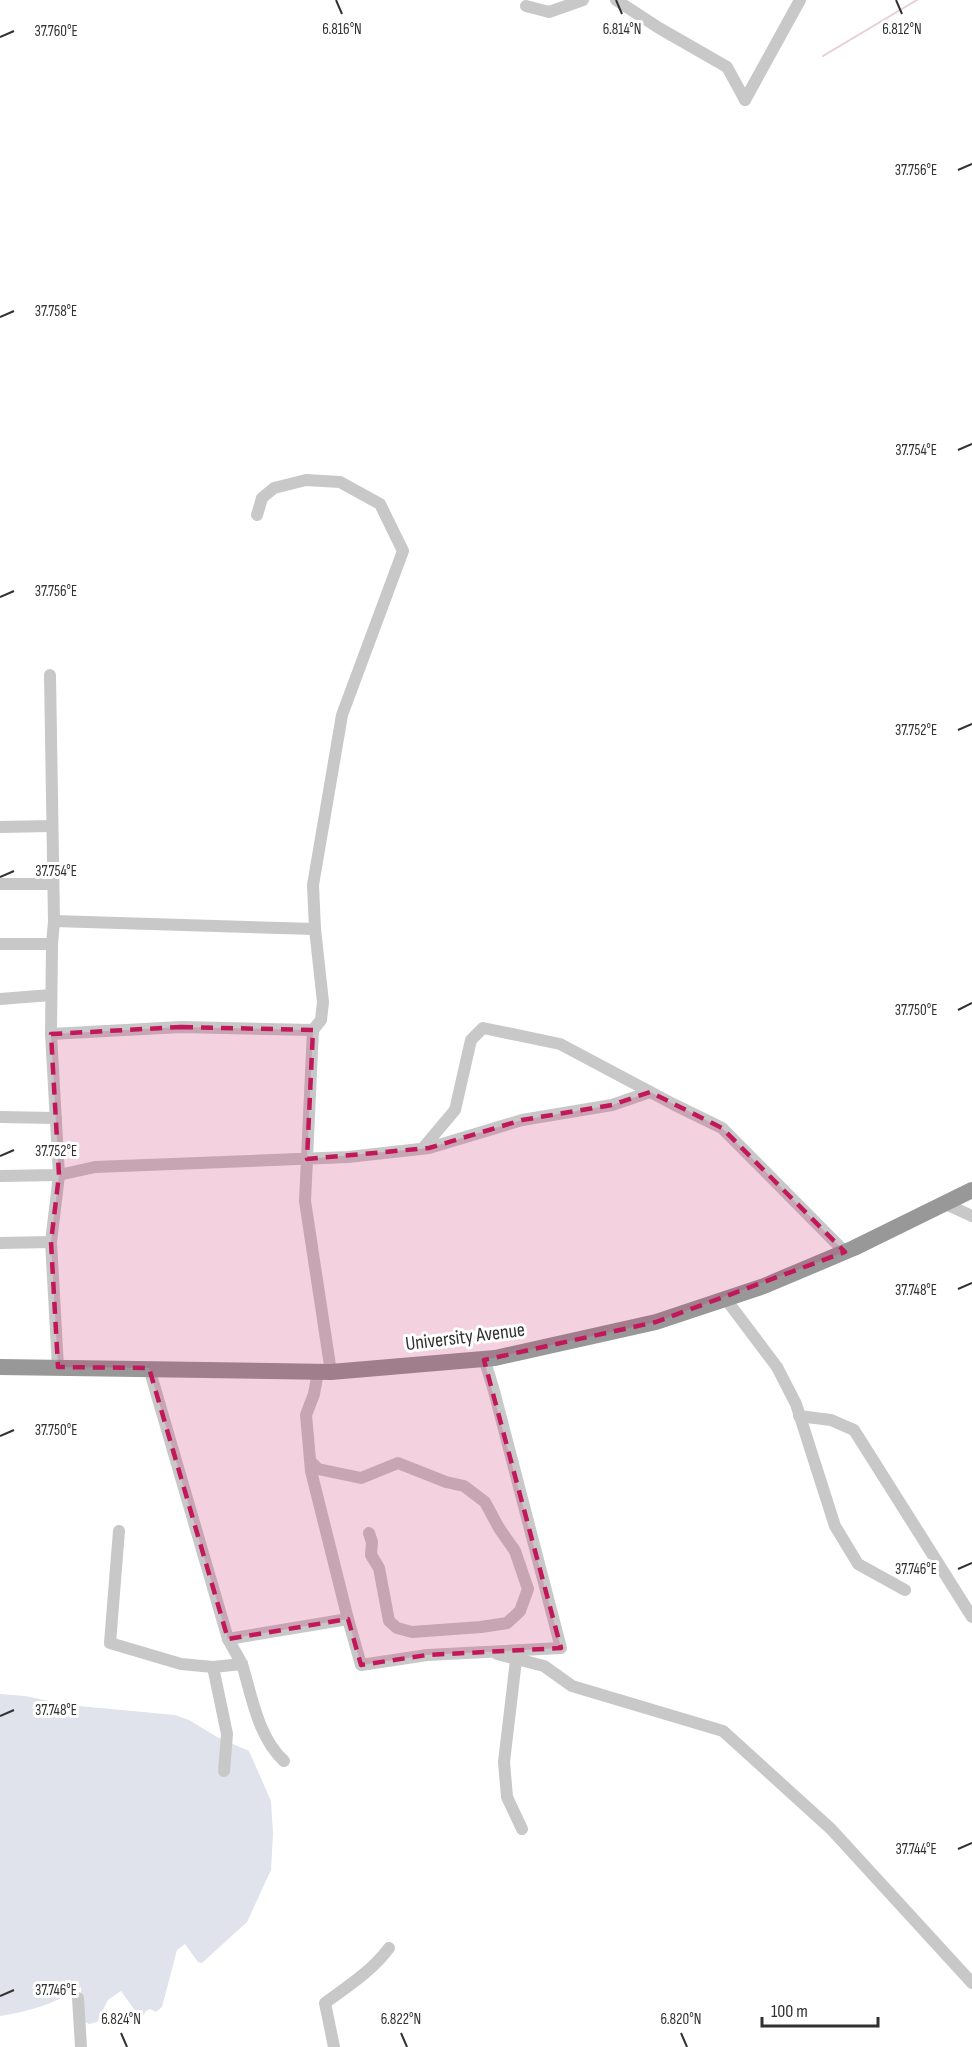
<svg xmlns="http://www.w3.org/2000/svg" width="972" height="2047" viewBox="0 0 972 2047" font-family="'Sofia Sans Condensed',sans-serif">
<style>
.green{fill:#e0e3ec}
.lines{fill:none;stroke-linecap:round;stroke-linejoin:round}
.stream{stroke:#eaced6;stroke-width:2}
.minor{stroke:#c8c8c8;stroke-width:12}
.highway{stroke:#989898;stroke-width:16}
.marked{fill:#c2185b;fill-opacity:0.2;stroke:#c2185b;stroke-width:4.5;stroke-dasharray:12 8;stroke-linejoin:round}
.ticks{fill:none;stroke:#313131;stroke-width:2}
.labels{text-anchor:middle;stroke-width:6;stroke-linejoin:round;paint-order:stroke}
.street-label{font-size:20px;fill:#313131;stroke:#fff}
.ticks-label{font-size:15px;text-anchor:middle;fill:#313131;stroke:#fff;stroke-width:6;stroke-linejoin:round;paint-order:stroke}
</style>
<rect width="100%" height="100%" fill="#fff"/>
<path class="green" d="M0 1694 25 1696 68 1705 175 1715 189 1720 217 1737 249 1751 271 1801 273 1834 271 1870 247 1922 202 1963 198 1962 185 1944 177 1950 162 2007 156 2012 150 2009 146 2011 141 2019 121 1991 108 2000 97 2022 89 2024 82 2020 81 1987C57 2003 28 2012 0 2016Z"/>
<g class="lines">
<polyline class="stream" points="823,56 917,0"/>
<g class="minor">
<polyline points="616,0 659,28 727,67 745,100"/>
<polyline points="526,6 549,12 583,0"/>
<polyline points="745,100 800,0"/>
<polyline points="257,515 262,498 274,488 306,480 340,482 380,504 403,551 342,715 313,885 315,929 323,1002 321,1020 313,1030 305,1201 331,1372"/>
<polyline points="50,675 54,921 52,944 51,1034 59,1175 51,1242 58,1367"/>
<polyline points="0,827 52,826"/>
<polyline points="0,884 52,884"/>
<polyline points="54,921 315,929"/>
<polyline points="0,944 52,944"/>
<polyline points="0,999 51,995"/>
<polyline points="51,1034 181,1027 313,1030"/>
<polyline points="0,1117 56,1118"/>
<polyline points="423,1148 455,1110 471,1040 483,1028 560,1044 673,1104 722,1128 845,1252"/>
<polyline points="0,1176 59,1175 95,1167 348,1157 429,1148 522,1120 612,1105 650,1092"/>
<polyline points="946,1204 972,1216"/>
<polyline points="0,1243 51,1242"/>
<polyline points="725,1298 777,1367 796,1404 835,1526 858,1564 905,1590"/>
<polyline points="149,1368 228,1639 348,1619"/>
<polyline points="318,1372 314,1394 306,1415 311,1471 348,1619 361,1665 427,1655 561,1648 494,1391 484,1358"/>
<polyline points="799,1416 831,1420 854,1430 972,1617"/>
<polyline points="312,1463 318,1469 361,1478 398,1463 446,1482 464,1486 485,1502 499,1528 515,1551 528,1589 520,1611 507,1623 481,1627 412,1632 397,1628 389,1621 379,1568 371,1555 372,1542 369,1533"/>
<polyline points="119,1531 110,1643 181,1664 213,1667"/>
<polyline points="497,1654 544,1666 572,1686 723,1731 831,1829 972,1983"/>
<polyline points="516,1660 504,1762 507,1797 522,1829"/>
<path d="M242 1664C252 1697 258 1737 284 1761"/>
<polyline points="224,1771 227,1734 213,1667 242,1664 228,1639"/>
<polyline points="78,1998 81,2047"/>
<path d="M334 2047 325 2003C348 1986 372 1971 389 1948"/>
</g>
<polyline class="highway" points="0,1367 331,1372 495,1358 656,1322 764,1286 854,1248 972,1190"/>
</g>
<path class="marked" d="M181 1027 313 1030 307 1159 429 1148 522 1120 612 1105 650 1092 722 1128 845 1252 656 1322 484 1360 561 1648 427 1655 361 1665 348 1619 228 1639 149 1368 58 1367 51 1242 59 1175 51 1034Z"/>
<path class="ticks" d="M336 0 342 14M616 0 622 14M896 0 902 14M0 37 14 31M958 170 972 164M0 317 14 311M958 450 972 444M0 597 14 591M958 730 972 724M0 877 14 871M958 1010 972 1003M0 1156 14 1150M958 1289 972 1283M0 1436 14 1430M958 1569 972 1563M0 1716 14 1710M958 1849 972 1843M0 1996 14 1990M121 2033 127 2047M401 2033 407 2047M681 2033 687 2047"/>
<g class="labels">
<g class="street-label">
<text transform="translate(465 1336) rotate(-7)" y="7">University Avenue</text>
</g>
</g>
<g class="ticks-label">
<text x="902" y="34">6.812°N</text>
<text x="342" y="34">6.816°N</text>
<text x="622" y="34">6.814°N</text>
<text x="56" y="36">37.760°E</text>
<text x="916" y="175">37.756°E</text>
<text x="56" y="316">37.758°E</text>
<text x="916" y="455">37.754°E</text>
<text x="56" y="596">37.756°E</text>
<text x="916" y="735">37.752°E</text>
<text x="56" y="876">37.754°E</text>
<text x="916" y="1015">37.750°E</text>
<text x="56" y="1156">37.752°E</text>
<text x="916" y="1295">37.748°E</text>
<text x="56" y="1435">37.750°E</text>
<text x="916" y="1574">37.746°E</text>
<text x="56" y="1715">37.748°E</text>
<text x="916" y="1854">37.744°E</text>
<text x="56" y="1995">37.746°E</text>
<text x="121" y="2024">6.824°N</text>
<text x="401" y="2024">6.822°N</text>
<text x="681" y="2024">6.820°N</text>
</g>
<path d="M762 2017v9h116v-9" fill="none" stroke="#313131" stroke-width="3"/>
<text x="771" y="2017" font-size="18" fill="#313131" stroke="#ffffff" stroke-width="4.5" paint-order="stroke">100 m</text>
</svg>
